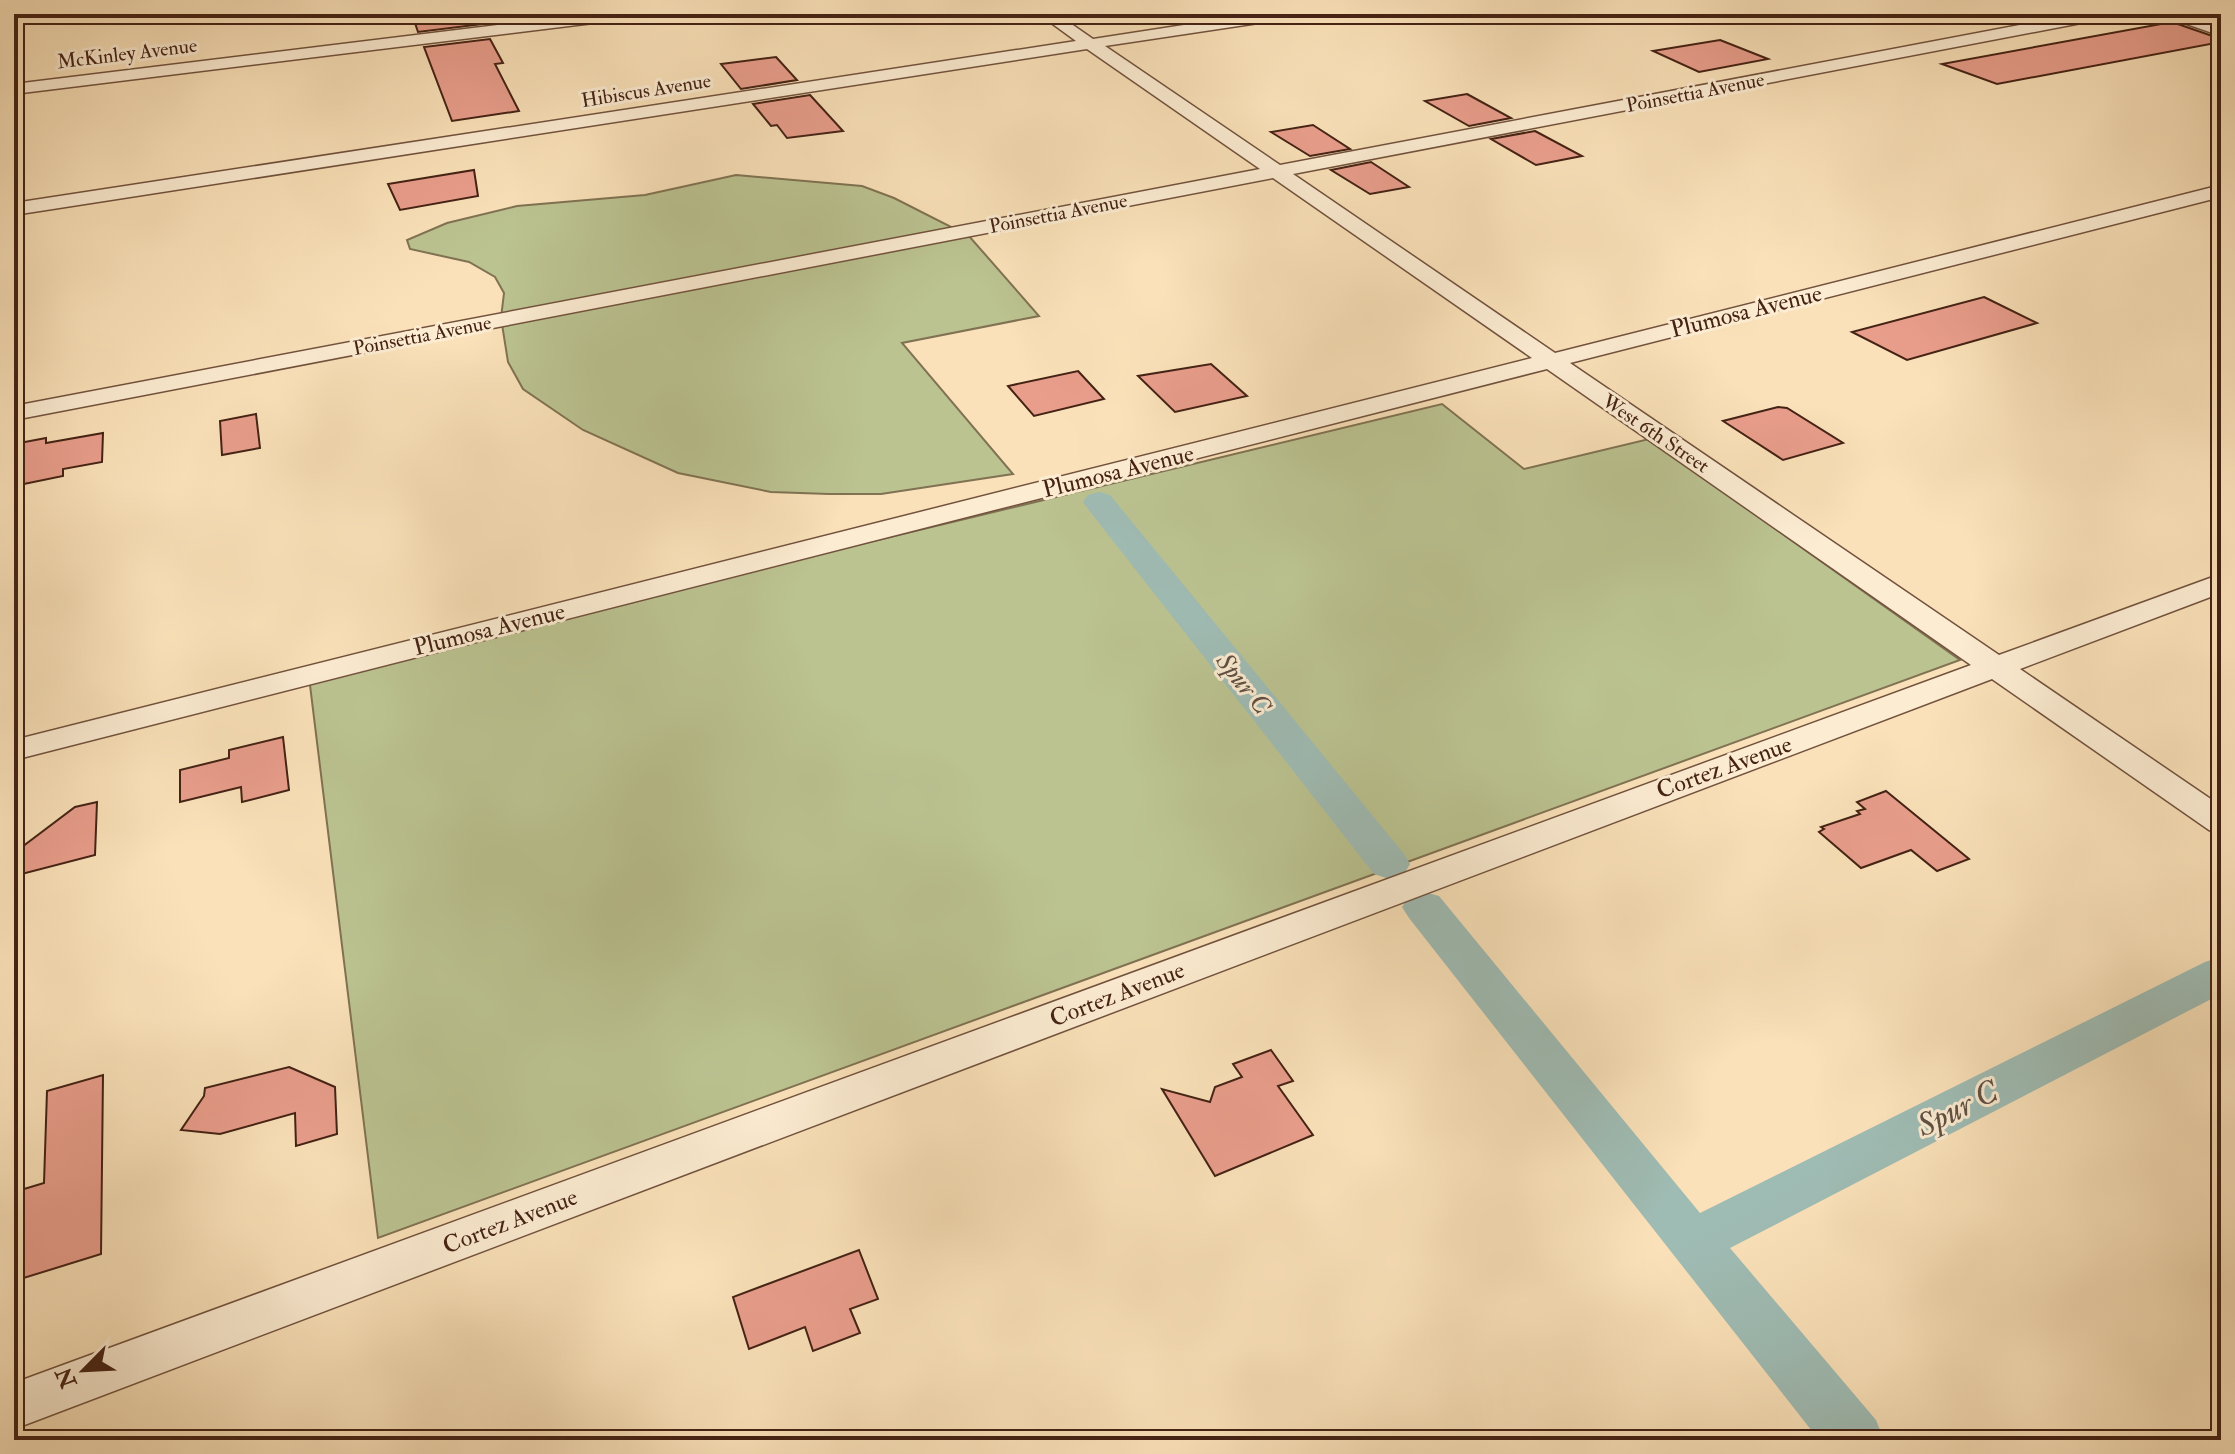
<svg xmlns="http://www.w3.org/2000/svg" width="2235" height="1454" viewBox="0 0 2235 1454" font-family="'IM FELL Double Pica',serif">
<style>
.green{fill:#bbc391;stroke:#807252;stroke-width:2}
.lines{fill:none;stroke-linecap:round;stroke-linejoin:round}
.canal{fill:#9fbcb4;fill-rule:evenodd}
.building{fill:#e99e8c;stroke:#442214;stroke-width:2}
.minor-casing{stroke:#72523d;stroke-width:3}
.minor{fill:#fcecd2;fill-rule:evenodd}
.labels{text-anchor:middle;stroke-width:6;stroke-linejoin:round;paint-order:stroke}
.far-street-label{font-size:20px;fill:#442214;stroke:#fcecd2}
.street-label{font-size:24px;fill:#442214;stroke:#fcecd2}
.water-label{font-size:26px;font-style:italic;fill:#5f5044;stroke:#fcecd2}
.near-water-label{font-size:32px;font-style:italic;fill:#5f5044;stroke:#fcecd2}
</style>
<rect width="100%" height="100%" fill="#fae1b9"/>
<filter id="stains"><feTurbulence type="fractalNoise" baseFrequency=".0025" numOctaves="4"/><feColorMatrix values="0 0 0 0 .2 0 0 0 0 .09 0 0 0 0 .02 0 0 0 .5 -.17"/></filter>
<radialGradient id="worn" r=".72"><stop offset=".6" stop-color="#630" stop-opacity="0"/><stop offset="1" stop-color="#630" stop-opacity=".3"/></radialGradient>
<g class="green">
<polygon points="736,175 862,186 894,198 969,236 1039,316 902,343 1013,474 881,494 829,494 771,492 678,473 583,430 523,389 508,362 501,318 504,293 495,277 469,262 410,249 407,240 447,223 517,206 645,195"/>
<polygon points="1442,404 1524,469 1649,439 1960,660 378,1238 309,677"/>
</g>
<g class="lines">
<g class="canal">
<polygon points="1099,492 1110,495 1404,854 1410,864 1404,874 1389,879 1374,874 1088,509 1083,502 1088,495"/>
<polygon points="1424,892 1439,896 1700,1213 2205,962 2221,957 2221,994 1730,1248 1876,1420 1884,1440 1819,1440 1409,918 1402,907 1409,896"/>
</g>
</g>
<g class="building">
<polygon points="439,14 478,14 483,24 418,32 413,17"/>
<polygon points="2172,22 2221,39 2221,42 1997,84 1942,64"/>
<polygon points="490,39 503,63 495,64 519,111 452,121 424,47"/>
<polygon points="1720,40 1768,59 1699,72 1653,51"/>
<polygon points="776,57 797,80 741,89 721,64"/>
<polygon points="1467,94 1511,118 1469,126 1425,101"/>
<polygon points="810,95 843,131 787,138 777,125 771,126 753,104"/>
<polygon points="1313,125 1350,149 1310,156 1271,132"/>
<polygon points="1535,131 1582,156 1536,165 1491,139"/>
<polygon points="1371,162 1409,187 1370,194 1331,170"/>
<polygon points="474,170 478,196 400,210 388,184"/>
<polygon points="1984,297 2037,323 1907,360 1852,332"/>
<polygon points="1211,364 1247,396 1175,412 1138,376"/>
<polygon points="1078,371 1104,399 1034,416 1008,386"/>
<polygon points="1778,407 1787,408 1843,443 1783,460 1723,421"/>
<polygon points="256,414 260,448 222,455 220,421"/>
<polygon points="103,433 102,462 63,469 63,476 14,486 14,444 46,438 46,443"/>
<polygon points="283,737 289,790 242,802 241,787 180,802 180,770 229,758 229,750"/>
<polygon points="1886,791 1969,859 1937,871 1911,850 1861,868 1819,832 1824,829 1821,827 1860,814 1857,811 1865,809 1857,802"/>
<polygon points="97,802 95,855 14,876 14,853 75,807"/>
<polygon points="1271,1050 1293,1081 1278,1086 1313,1135 1215,1176 1162,1089 1210,1102 1215,1087 1242,1077 1233,1064"/>
<polygon points="289,1067 335,1087 337,1134 296,1146 295,1113 220,1134 181,1130 204,1096 205,1088"/>
<polygon points="103,1075 101,1254 14,1281 14,1192 44,1183 47,1091"/>
<polygon points="859,1250 878,1299 850,1309 860,1333 813,1351 805,1327 749,1349 733,1297"/>
</g>
<g class="lines">
<g class="minor-casing">
<g id="minor">
<polygon points="589,14 634,14 626,19 14,94 14,84"/>
<polygon points="1039,14 1057,14 1093,39 1255,14 1293,14 1285,19 1105,46 1280,165 2078,14 2110,14 2102,19 1293,174 1555,353 2221,185 2221,197 1570,363 1999,655 2221,574 2221,593 2020,669 2221,806 2221,834 2209,830 1992,679 14,1429 14,1383 1971,665 1547,369 14,760 14,740 1532,358 1273,178 14,420 14,406 1260,169 1087,49 14,215 14,203 1076,41"/>
<polygon points="2158,14 2182,14 2221,26 2221,36"/>
</g>
</g>
<use href="#minor" class="minor"/>
</g>
<g class="labels">
<g class="far-street-label">
<text transform="translate(127 53) rotate(-7)" y="7">McKinley Avenue</text>
<text transform="translate(646 90) rotate(-9)" y="7">Hibiscus Avenue</text>
<text transform="translate(1695 92) rotate(-11)" y="7">Poinsettia Avenue</text>
<text transform="translate(1058 213) rotate(-11)" y="7">Poinsettia Avenue</text>
<text transform="translate(422 335) rotate(-11)" y="7">Poinsettia Avenue</text>
<text transform="translate(1656 433) rotate(34)" y="7">West 6th Street</text>
</g>
<g class="street-label">
<text transform="translate(1746 311) rotate(-14)" y="8">Plumosa Avenue</text>
<text transform="translate(1118 471) rotate(-14)" y="8">Plumosa Avenue</text>
<text transform="translate(489 629) rotate(-14)" y="8">Plumosa Avenue</text>
<text transform="translate(1724 767) rotate(-20)" y="8">Cortez Avenue</text>
<text transform="translate(1117 994) rotate(-21)" y="8">Cortez Avenue</text>
<text transform="translate(510 1221) rotate(-21)" y="8">Cortez Avenue</text>
</g>
<g class="water-label">
<text transform="translate(1244 683) rotate(51)" y="9">Spur C</text>
</g>
<g class="near-water-label">
<text transform="translate(1957 1108) rotate(-27)" y="11">Spur C</text>
</g>
</g>
<rect width="2235" height="1454" fill="none" stroke="#fae1b9" stroke-width="48"/>
<rect x="16" y="16" width="2203" height="1422" fill="none" stroke="#442214" stroke-width="4"/>
<rect x="24" y="24" width="2187" height="1406" fill="none" stroke="#442214" stroke-width="2"/>
<g transform="translate(84 1370) rotate(246)" stroke="#fcecd2" stroke-width="6" paint-order="stroke">
<path d="M0-6L14 30L0 20L-14 30Z" fill="#442214"/>
<text y="-12" font-size="22" font-weight="bold" text-anchor="middle" fill="#442214">N</text>
</g>
<rect width="100%" height="100%" filter="url(#stains)"/>
<rect width="100%" height="100%" fill="url(#worn)"/>
</svg>
